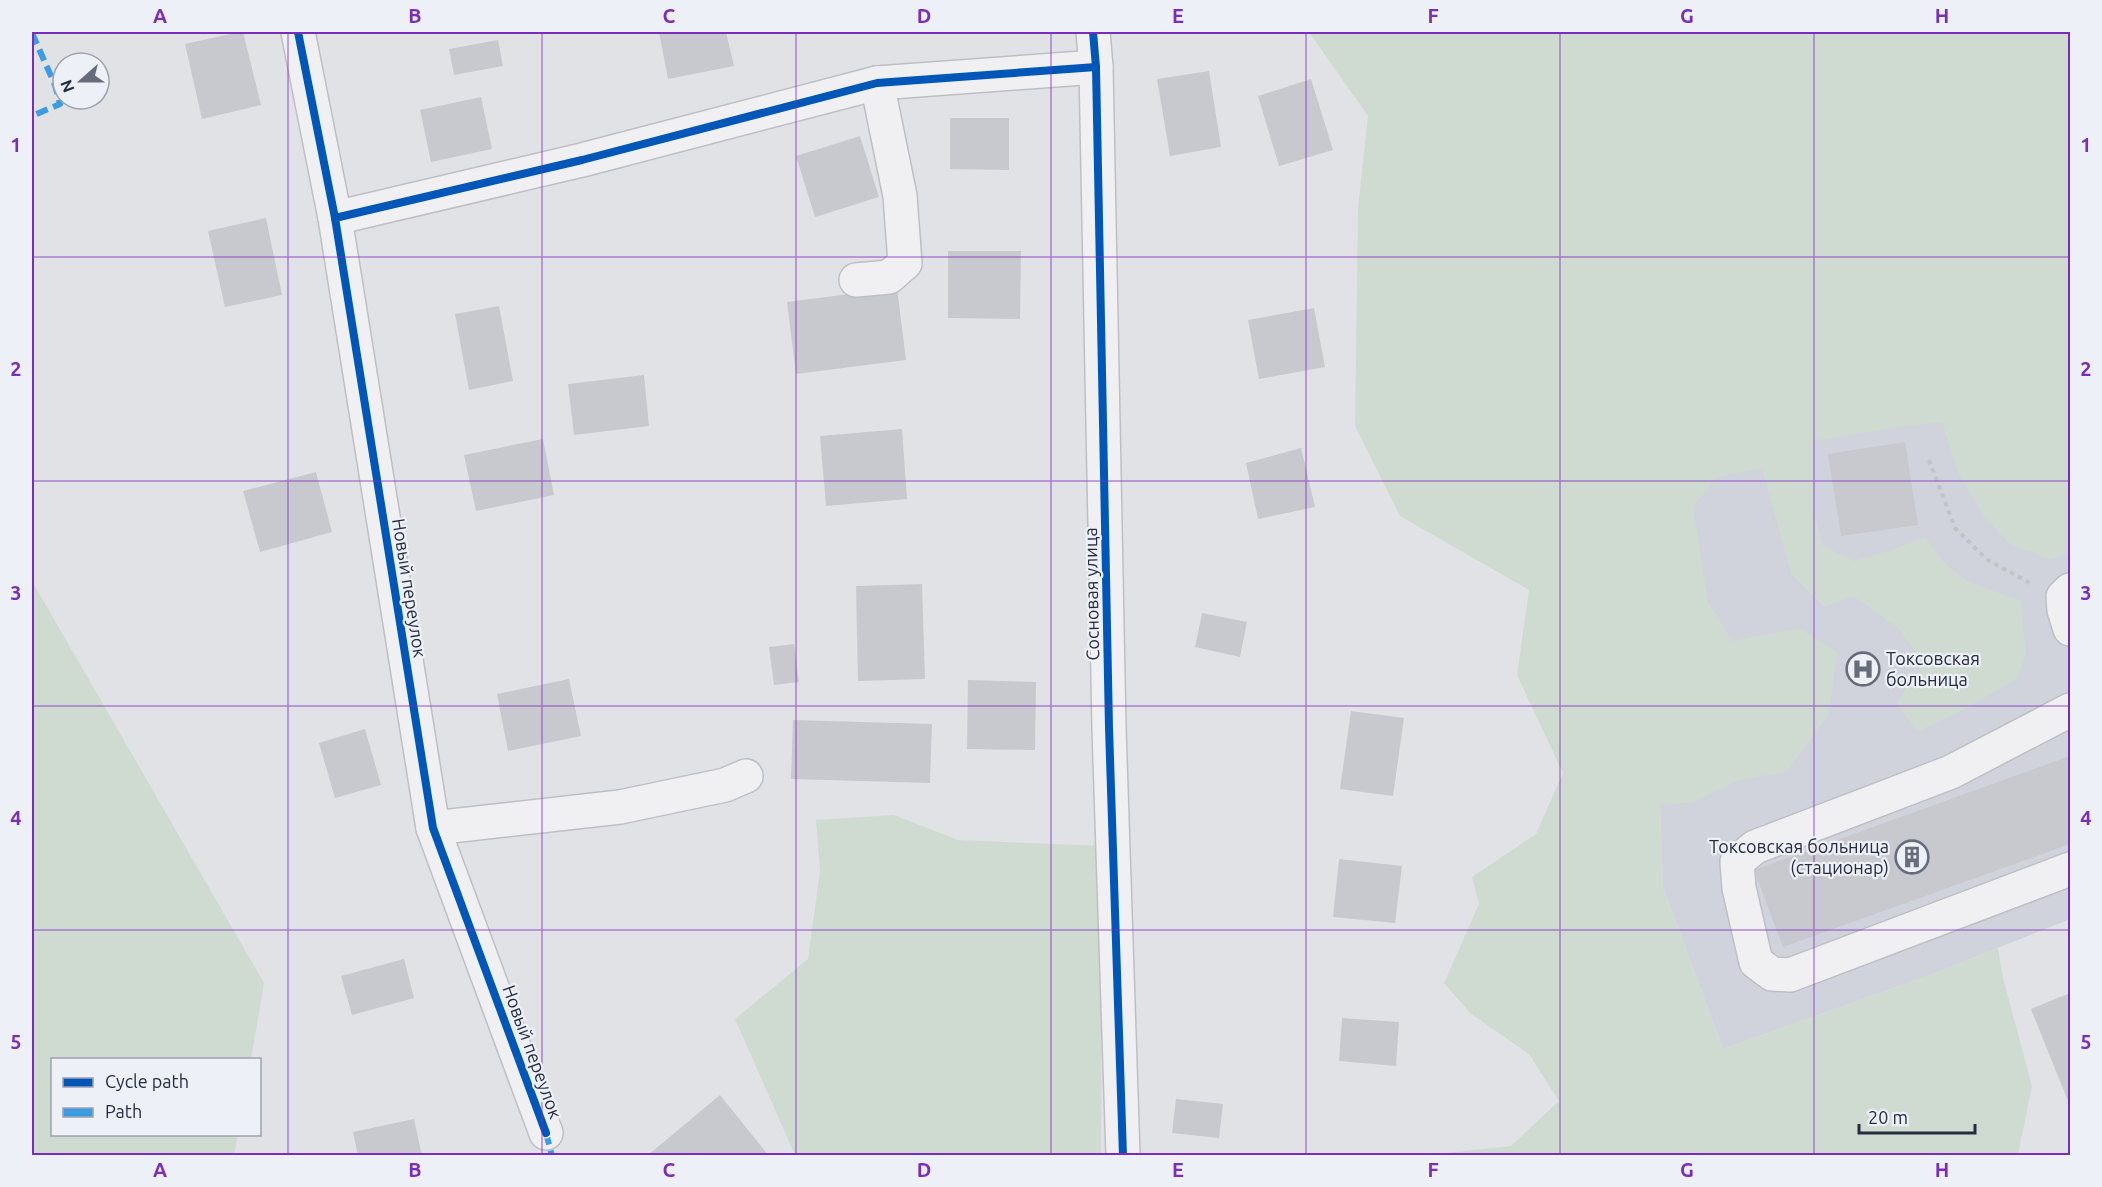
<svg xmlns="http://www.w3.org/2000/svg" width="2102" height="1187" viewBox="0 0 2102 1187" font-family="Ubuntu,sans-serif">
<style>
.built{fill:#d0d3dc}
.green{fill:#cfdad0}
.building{fill:#c8c9ce}
.lines{fill:none;stroke-linecap:round;stroke-linejoin:round}
.minor-casing{stroke:#bebfc4;stroke-width:36}
.path{stroke:#c2c3c9;stroke-width:4;stroke-dasharray:4.5 4.5;stroke-linecap:butt}
.minor{stroke:#f0f0f3;stroke-width:33}
.quiet{stroke:#3c9ce3;stroke-width:6;stroke-dasharray:12 6;stroke-linecap:butt}
.cycleway-casing{stroke:#edf0f6;stroke-width:11}
.cycleway{stroke:#0057b8;stroke-width:8}
.grid{fill:none;stroke:#7b2cbf;stroke-width:1.5;stroke-opacity:0.55}
.labels{text-anchor:middle;stroke-width:4.5;stroke-linejoin:round;paint-order:stroke}
.street-label{font-size:18px;fill:#252c41;stroke:#edf0f6}
.poi-label{font-size:18px;fill:#252c41;stroke:#edf0f6;text-anchor:start}
.neatline{fill:none;stroke:#7b2cbf;stroke-width:2}
.grid-label{font-size:20px;text-anchor:middle;font-weight:bold;fill:#7b2cbf}
</style>
<rect width="100%" height="100%" fill="#e1e2e6"/>
<polygon class="built" points="2070,32 2070,919 1930,975 1723,1049 1663,887 1650,534"/>
<g class="green">
<polygon points="1309,32 2070,32 2070,551 2051,560 2010,544 1984,516 1959,475 1942,422 1904,426 1813,441 1813,507 1823,546 1854,561 1892,550 1925,537 1946,565 1967,581 2021,601 2026,654 2017,679 1963,710 1917,732 1897,703 1923,663 1899,629 1854,596 1824,607 1791,574 1762,468 1717,477 1693,507 1708,602 1732,641 1799,628 1837,652 1829,714 1786,772 1739,780 1692,803 1660,804 1663,887 1723,1049 1930,975 1998,948 2002,974 2032,1086 2018,1155 1438,1155 1444,1153 1511,1146 1559,1101 1529,1054 1470,1013 1444,983 1479,904 1472,877 1536,834 1563,773 1517,675 1529,590 1400,516 1355,426 1358,208 1368,116"/>
<polygon points="32,581 264,983 251,1059 52,1060 52,1134 238,1135 234,1155 32,1155"/>
<polygon points="894,815 958,840 1102,846 1101,1155 795,1155 735,1019 808,959 820,871 816,820"/>
</g>
<g class="building">
<polygon points="239,32 243,32 261,105 202,119 185,44"/>
<polygon points="659,32 726,32 734,66 668,79"/>
<polygon points="498,40 503,66 454,75 449,49"/>
<polygon points="1209,71 1221,147 1170,156 1157,79"/>
<polygon points="1311,79 1333,150 1279,166 1258,96"/>
<polygon points="481,97 492,149 431,162 420,110"/>
<polygon points="950,118 1009,118 1009,170 950,169"/>
<polygon points="860,136 879,197 815,217 796,156"/>
<polygon points="266,218 282,295 225,307 208,231"/>
<polygon points="948,251 1021,251 1020,319 948,318"/>
<polygon points="897,288 906,360 796,374 787,302"/>
<polygon points="499,306 513,381 469,390 455,314"/>
<polygon points="1314,308 1325,367 1259,379 1248,320"/>
<polygon points="644,375 649,426 574,435 568,384"/>
<polygon points="902,429 907,499 826,506 820,436"/>
<polygon points="543,439 554,495 476,511 464,455"/>
<polygon points="1905,442 1918,525 1841,536 1828,454"/>
<polygon points="1301,448 1315,507 1258,519 1246,463"/>
<polygon points="316,472 332,532 260,552 243,491"/>
<polygon points="922,584 925,679 858,681 856,586"/>
<polygon points="1202,613 1247,622 1240,657 1195,647"/>
<polygon points="794,644 799,682 774,685 769,647"/>
<polygon points="569,679 581,736 508,751 497,694"/>
<polygon points="968,680 1036,682 1035,750 967,749"/>
<polygon points="1351,711 1404,718 1393,796 1340,789"/>
<polygon points="793,720 932,724 930,783 791,779"/>
<polygon points="365,729 381,785 335,798 319,743"/>
<polygon points="2070,756 2070,844 1783,947 1754,870"/>
<polygon points="1339,859 1402,866 1395,923 1333,917"/>
<polygon points="404,959 414,998 352,1015 341,976"/>
<polygon points="2070,993 2070,1100 2068,1101 2031,1009"/>
<polygon points="1342,1018 1399,1022 1396,1066 1339,1061"/>
<polygon points="720,1095 769,1156 647,1156"/>
<polygon points="1176,1099 1223,1104 1219,1138 1172,1133"/>
<polygon points="414,1119 422,1156 358,1156 353,1132"/>
</g>
<g class="lines">
<g class="minor-casing">
<g id="minor">
<polyline points="298,32 335,218 433,828 546,1133"/>
<polyline points="1093,32 1096,67 1109,728 1123,1156"/>
<polyline points="335,218 582,160 877,83 1096,67"/>
<polyline points="856,280 889,277 905,263 900,196 877,83"/>
<polyline points="2070,590 2063,597 2064,610 2070,629"/>
<polyline points="2070,710 1951,772 1755,847 1737,862 1739,888 1756,962 1772,974 1790,975 2070,869"/>
<polyline points="433,828 620,807 725,785 746,776"/>
</g>
</g>
<polyline class="path" points="1929,460 1955,528 1986,559 2030,583"/>
<use href="#minor" class="minor"/>
<g class="quiet">
<polyline points="32,33 55,85 60,104 32,116"/>
<polyline points="546,1133 552,1156"/>
</g>
<g class="cycleway-casing">
<g id="cycleway">
<polyline points="298,32 335,218 433,828 546,1133"/>
<polyline points="1093,32 1096,67 1109,728 1123,1156"/>
<polyline points="335,218 582,160 877,83 1096,67"/>
</g>
</g>
<use href="#cycleway" class="cycleway"/>
</g>
<path class="grid" d="M288 32V1156M542 32V1156M796 32V1156M1051 32V1156M1306 32V1156M1560 32V1156M1814 32V1156M32 257H2070M32 481H2070M32 706H2070M32 930H2070"/>
<defs>
<g id="hospital-ring" transform="scale(1.725)"><circle r="9.5" fill="#edf0f6" stroke="#676c7b" stroke-width="1.5"/><path d="M-5-5h3v3.5h4V-5h3V5h-3V1.5h-4V5h-3Z" fill="#676c7b"/></g>
<g id="building-ring" transform="scale(1.725)"><circle r="9.5" fill="#edf0f6" stroke="#676c7b" stroke-width="1.5"/><path d="M-4-6H4V6H1V3H-1V6H-4ZM-2.5-4.3h1.7v1.8h-1.7ZM.8-4.3h1.7v1.8H.8ZM-2.5-1h1.7V.8h-1.7ZM.8-1h1.7V.8H.8Z" fill="#676c7b"/></g>
</defs>
<g fill-rule="evenodd">
<use href="#hospital-ring" x="1863" y="669"/>
<use href="#building-ring" x="1912" y="857"/>
</g>
<g class="labels">
<g class="street-label">
<text transform="translate(409 588) rotate(81)" y="6">Новый переулок</text>
<text transform="translate(1092 594) rotate(-91)" y="6">Сосновая улица</text>
<text transform="translate(532 1052) rotate(70)" y="6">Новый переулок</text>
</g>
<g class="poi-label">
<text x="1886" y="665">Токсовская<tspan x="1886" dy="21">больница</tspan></text>
<text x="1889" y="853" text-anchor="end">Токсовская больница<tspan x="1889" dy="21">(стационар)</tspan></text>
</g>
</g>
<rect width="2102" height="1187" fill="none" stroke="#edf0f6" stroke-width="66"/>
<rect x="51" y="1058" width="210" height="78" fill="#edf0f6" stroke="#9da2ae" stroke-width="1.5"/>
<rect x="63" y="1078" width="30" height="9" fill="#0057b8" stroke="#9da2ae" stroke-width="1.5"/>
<text x="105" y="1088" font-size="18" fill="#252c41">Cycle path</text>
<rect x="63" y="1108" width="30" height="9" fill="#3c9ce3" stroke="#9da2ae" stroke-width="1.5"/>
<text x="105" y="1118" font-size="18" fill="#252c41">Path</text>
<g transform="translate(81 81) rotate(249)"><circle r="28" fill="#edf0f6" stroke="#9da2ae" stroke-width="1.5"/>
<path d="M0-4.5L10 22L0 15L-10 22Z" fill="#676c7b"/>
<text y="-9" font-size="16" font-weight="bold" text-anchor="middle" fill="#252c41">N</text>
</g>
<path d="M1859 1124v9h116v-9" fill="none" stroke="#252c41" stroke-width="3"/>
<text x="1868" y="1124" font-size="18" fill="#252c41" stroke="#edf0f6" stroke-width="4.5" paint-order="stroke">20 m</text>
<rect x="33" y="33" width="2036" height="1121" class="neatline"/>
<g class="grid-label">
<text x="160" y="23">A</text>
<text x="415" y="23">B</text>
<text x="669" y="23">C</text>
<text x="924" y="23">D</text>
<text x="1178" y="23">E</text>
<text x="1433" y="23">F</text>
<text x="1687" y="23">G</text>
<text x="1942" y="23">H</text>
<text x="16" y="152">1</text>
<text x="2086" y="152">1</text>
<text x="16" y="376">2</text>
<text x="2086" y="376">2</text>
<text x="16" y="600">3</text>
<text x="2086" y="600">3</text>
<text x="16" y="825">4</text>
<text x="2086" y="825">4</text>
<text x="16" y="1049">5</text>
<text x="2086" y="1049">5</text>
<text x="160" y="1177">A</text>
<text x="415" y="1177">B</text>
<text x="669" y="1177">C</text>
<text x="924" y="1177">D</text>
<text x="1178" y="1177">E</text>
<text x="1433" y="1177">F</text>
<text x="1687" y="1177">G</text>
<text x="1942" y="1177">H</text>
</g>
</svg>
